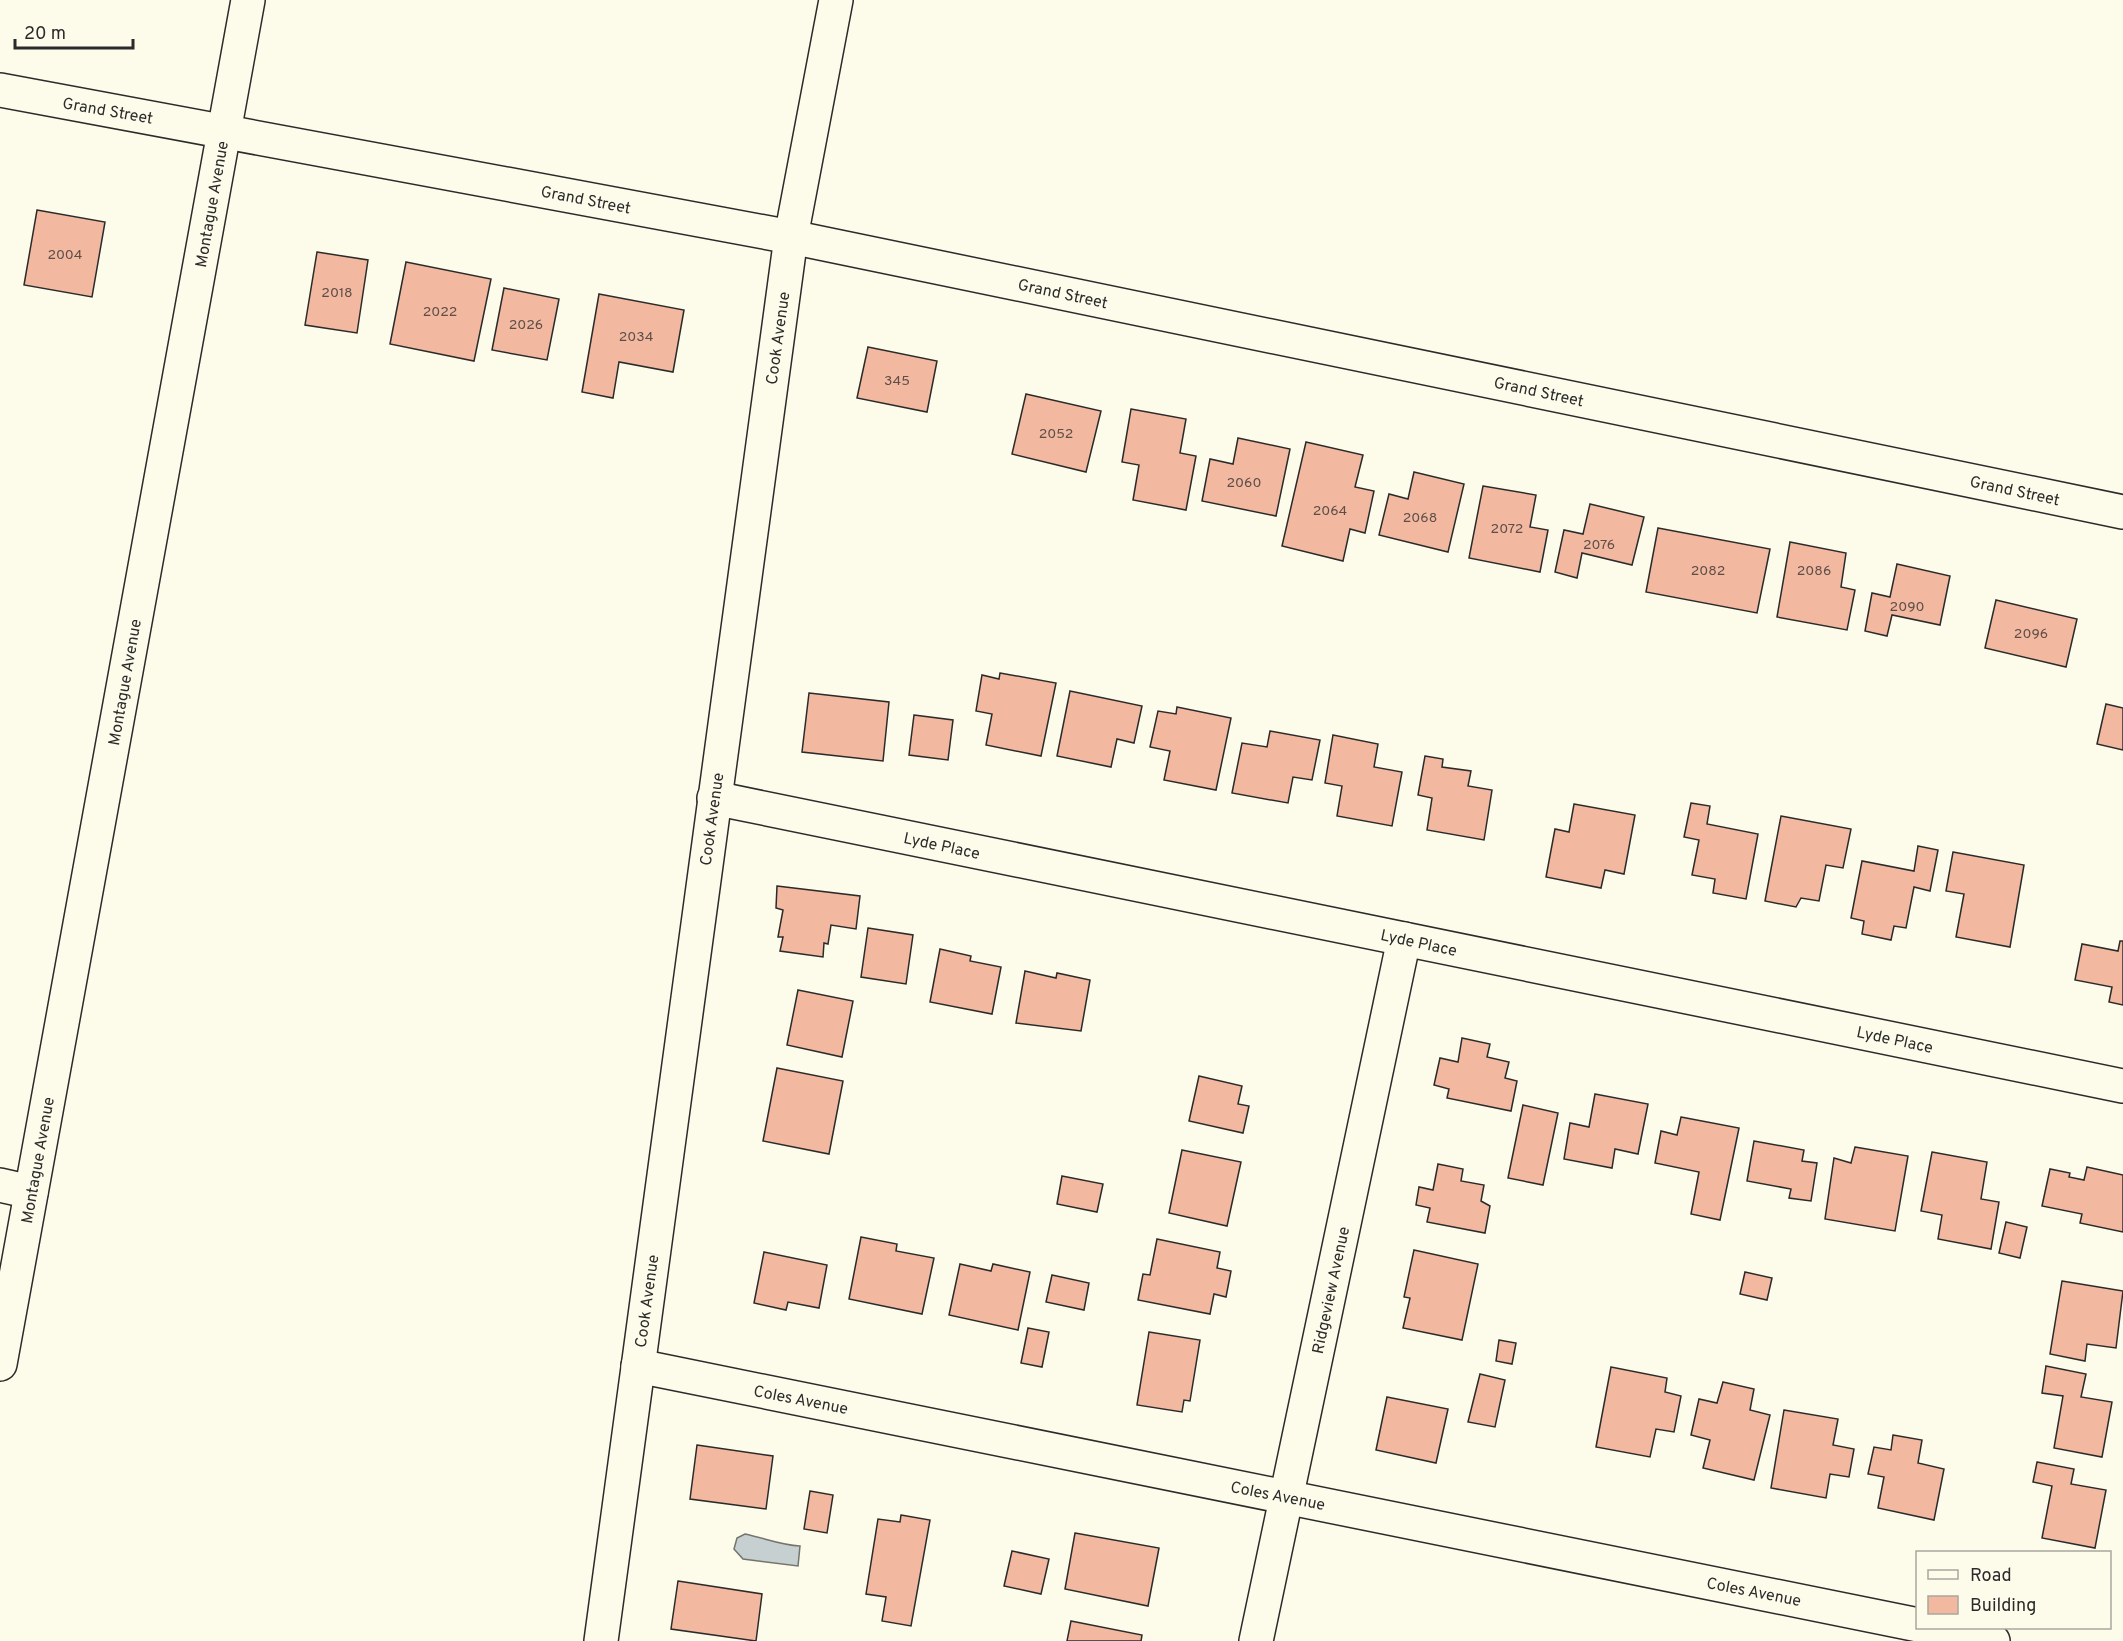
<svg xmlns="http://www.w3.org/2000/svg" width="2123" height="1641" viewBox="0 0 2123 1641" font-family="Overpass,sans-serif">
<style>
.water{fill:#c7d0d0;stroke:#74746e;stroke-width:1.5}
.building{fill:#f2b8a0;stroke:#2b2b2b;stroke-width:1.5}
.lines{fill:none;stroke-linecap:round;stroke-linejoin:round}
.street-casing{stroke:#2b2b2b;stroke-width:36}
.street{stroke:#fdfbea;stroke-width:33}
.labels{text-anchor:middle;stroke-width:4.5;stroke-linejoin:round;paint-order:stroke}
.number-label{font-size:14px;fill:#5d4e48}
.street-label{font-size:16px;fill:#2b2b2b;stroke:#fdfbea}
</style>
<rect width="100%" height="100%" fill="#fdfbea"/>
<path class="water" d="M745 1534C764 1538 781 1545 800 1546L798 1566 743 1559 734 1549 737 1538Z"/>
<g class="building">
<polygon points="37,210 105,222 92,297 24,285"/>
<polygon points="317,252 368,260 357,333 305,325"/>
<polygon points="406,262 491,279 474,361 390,344"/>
<polygon points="504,288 559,299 547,360 492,350"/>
<polygon points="599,294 684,310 673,372 619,362 613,398 582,392"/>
<polygon points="868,347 937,361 927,412 857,398"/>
<polygon points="1026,394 1101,411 1086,472 1012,454"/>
<polygon points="1131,409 1186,419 1180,453 1196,456 1186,510 1133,500 1139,465 1122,462"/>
<polygon points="1238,438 1290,449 1276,516 1202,501 1210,459 1233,464"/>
<polygon points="1306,442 1363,455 1355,487 1374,491 1365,533 1350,529 1343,561 1282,546"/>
<polygon points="1414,472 1464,484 1448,552 1379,535 1389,494 1408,499"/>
<polygon points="1483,486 1536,495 1530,527 1548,530 1540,572 1469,558"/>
<polygon points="1590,504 1644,517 1632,565 1582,553 1577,578 1555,572 1564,530 1583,534"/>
<polygon points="1658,528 1770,549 1757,613 1646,592"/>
<polygon points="1790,542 1846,553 1841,587 1855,590 1847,630 1777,617"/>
<polygon points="1897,564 1950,576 1940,625 1892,615 1887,636 1865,631 1872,593 1890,597"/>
<polygon points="1996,600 2077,619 2066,667 1985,648"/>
<polygon points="1000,673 1056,683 1041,756 986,745 992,714 976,711 982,675 999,679"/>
<polygon points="1070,691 1142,706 1134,743 1117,739 1111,767 1057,756"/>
<polygon points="809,693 889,702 883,761 802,752"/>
<polygon points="2106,704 2123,708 2123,750 2097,744"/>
<polygon points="1177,707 1231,718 1216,790 1164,780 1170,751 1150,747 1158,711 1176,714"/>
<polygon points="914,715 953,720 948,760 909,755"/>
<polygon points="1270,731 1320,740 1312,780 1293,777 1288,803 1232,793 1242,743 1267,747"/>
<polygon points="1333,735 1378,744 1374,767 1402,772 1392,826 1337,816 1342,786 1325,783"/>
<polygon points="1425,756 1443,759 1442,767 1471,771 1468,786 1492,790 1484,840 1427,830 1432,798 1418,795"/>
<polygon points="1691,803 1710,806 1707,824 1758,834 1746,899 1713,893 1715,879 1692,875 1699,840 1684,837"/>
<polygon points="1574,804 1635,815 1624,874 1605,870 1601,888 1546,877 1555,829 1569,832"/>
<polygon points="1781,816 1851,829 1843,868 1826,865 1819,901 1801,898 1796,907 1765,901"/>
<polygon points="1918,846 1938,850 1930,891 1914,887 1906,928 1894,926 1891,940 1862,934 1864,921 1851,918 1862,861 1914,871"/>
<polygon points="1953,852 2024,865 2010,947 1956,937 1964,894 1946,891"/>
<polygon points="777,886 860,896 856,929 831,925 828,944 824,943 823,957 780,951 783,937 778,937 783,910 776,908"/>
<polygon points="868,928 913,935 906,984 861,977"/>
<polygon points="2120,941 2123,941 2123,1005 2109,1002 2112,987 2075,980 2082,944 2118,951"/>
<polygon points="940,949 971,956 970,961 1001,967 992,1014 930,1002"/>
<polygon points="1025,971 1056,978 1057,973 1090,980 1081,1031 1016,1023"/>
<polygon points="798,990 853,1001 842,1057 787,1045"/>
<polygon points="1462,1038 1490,1044 1487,1057 1509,1062 1505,1078 1517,1081 1511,1111 1447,1098 1449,1089 1434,1085 1440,1058 1458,1062"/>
<polygon points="777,1068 843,1081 829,1154 763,1141"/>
<polygon points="1199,1076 1242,1086 1238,1104 1249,1106 1243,1133 1189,1121"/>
<polygon points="1595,1094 1648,1104 1638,1154 1615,1149 1612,1168 1564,1159 1570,1123 1589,1127"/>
<polygon points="1523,1105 1558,1113 1543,1185 1508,1178"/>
<polygon points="1681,1117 1739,1128 1720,1220 1691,1214 1699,1172 1655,1163 1661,1131 1677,1135"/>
<polygon points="1754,1141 1804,1150 1802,1161 1817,1163 1811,1201 1789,1198 1791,1189 1747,1181"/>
<polygon points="1855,1147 1908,1156 1895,1231 1825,1219 1834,1158 1851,1163"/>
<polygon points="1182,1150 1241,1162 1227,1226 1169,1213"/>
<polygon points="1932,1152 1987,1162 1981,1199 1999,1202 1991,1249 1938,1239 1942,1215 1921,1211"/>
<polygon points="1438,1164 1463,1169 1461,1181 1484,1185 1481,1201 1490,1206 1485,1233 1427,1222 1430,1208 1416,1205 1419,1187 1433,1190"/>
<polygon points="2087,1167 2123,1175 2123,1232 2080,1223 2082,1214 2042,1206 2050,1169 2070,1173 2069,1177 2084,1180"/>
<polygon points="1062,1176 1103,1184 1097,1212 1057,1204"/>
<polygon points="2006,1222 2027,1227 2020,1258 1999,1253"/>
<polygon points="861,1237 897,1244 896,1251 934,1258 922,1314 849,1299"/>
<polygon points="1157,1239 1220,1252 1217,1268 1231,1271 1226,1297 1214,1294 1210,1314 1138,1300 1143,1274 1150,1275"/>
<polygon points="1414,1250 1478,1264 1462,1340 1403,1328 1410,1298 1404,1297"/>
<polygon points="764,1252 827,1265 819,1308 788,1302 786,1310 754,1303"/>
<polygon points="960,1264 991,1271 993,1264 1030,1272 1018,1330 949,1315"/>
<polygon points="1745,1272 1772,1278 1767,1300 1740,1294"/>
<polygon points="1052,1275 1089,1283 1084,1310 1046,1302"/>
<polygon points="2062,1281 2123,1291 2116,1348 2087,1344 2085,1361 2050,1354"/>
<polygon points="1028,1328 1049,1332 1042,1367 1021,1363"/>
<polygon points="1149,1332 1200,1340 1190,1401 1184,1400 1182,1412 1137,1405"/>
<polygon points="1499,1340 1516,1343 1512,1364 1496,1361"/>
<polygon points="2046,1366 2086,1374 2081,1397 2112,1402 2102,1457 2054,1448 2063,1396 2042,1393"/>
<polygon points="1611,1367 1667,1378 1665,1392 1681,1396 1674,1432 1656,1429 1650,1457 1596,1447"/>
<polygon points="1480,1374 1505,1380 1495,1427 1468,1422"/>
<polygon points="1723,1382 1754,1389 1750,1410 1770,1415 1754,1480 1703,1468 1710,1440 1691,1435 1699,1399 1717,1403"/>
<polygon points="1387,1397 1448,1409 1436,1463 1376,1450"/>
<polygon points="1784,1410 1838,1419 1833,1445 1854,1449 1849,1477 1830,1474 1826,1498 1771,1488"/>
<polygon points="1893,1435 1922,1440 1918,1463 1944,1469 1934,1520 1878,1508 1884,1477 1868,1474 1874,1447 1891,1450"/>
<polygon points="697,1445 773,1456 766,1509 690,1499"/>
<polygon points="2037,1462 2074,1469 2071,1484 2106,1490 2095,1548 2042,1538 2052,1486 2033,1482"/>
<polygon points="810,1491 833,1495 827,1533 804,1529"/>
<polygon points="901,1515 930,1520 911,1626 882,1621 886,1597 866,1594 878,1519 900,1522"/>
<polygon points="1075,1533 1159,1548 1148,1606 1065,1589"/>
<polygon points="1012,1551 1049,1559 1041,1594 1004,1586"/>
<polygon points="678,1581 762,1594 756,1641 671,1629"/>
<polygon points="1071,1621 1142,1635 1141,1641 1067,1641"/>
</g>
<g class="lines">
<g class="street-casing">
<g id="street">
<polyline points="0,90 791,237 2123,512"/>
<polyline points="714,798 2123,1086"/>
<polyline points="0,1185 31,1192"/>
<polyline points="0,1364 248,0"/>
<polyline points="638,1366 1918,1625"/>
<polyline points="1930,1628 1993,1641"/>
<polyline points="601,1641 791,237 836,0"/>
<polyline points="1256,1641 1404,939"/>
</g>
</g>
<use href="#street" class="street"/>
</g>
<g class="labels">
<g class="number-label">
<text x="65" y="259">2004</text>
<text x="337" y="297">2018</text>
<text x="440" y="316">2022</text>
<text x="526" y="329">2026</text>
<text x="636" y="341">2034</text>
<text x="897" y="385">345</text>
<text x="1056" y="438">2052</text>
<text x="1244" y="487">2060</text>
<text x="1330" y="515">2064</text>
<text x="1420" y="522">2068</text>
<text x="1507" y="533">2072</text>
<text x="1599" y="549">2076</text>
<text x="1708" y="575">2082</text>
<text x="1814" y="575">2086</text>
<text x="1907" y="611">2090</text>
<text x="2031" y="638">2096</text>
</g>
<g class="street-label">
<text transform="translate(108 110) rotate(10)" y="6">Grand Street</text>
<text transform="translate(586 199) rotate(11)" y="6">Grand Street</text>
<text transform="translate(211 204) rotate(-80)" y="6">Montague Avenue</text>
<text transform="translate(1063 293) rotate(12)" y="6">Grand Street</text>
<text transform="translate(777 338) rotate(-82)" y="6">Cook Avenue</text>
<text transform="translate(1539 391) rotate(12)" y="6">Grand Street</text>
<text transform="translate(2015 490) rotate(12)" y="6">Grand Street</text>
<text transform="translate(124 682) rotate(-80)" y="6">Montague Avenue</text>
<text transform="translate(711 819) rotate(-82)" y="6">Cook Avenue</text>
<text transform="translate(942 845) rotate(12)" y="6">Lyde Place</text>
<text transform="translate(1419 942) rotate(12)" y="6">Lyde Place</text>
<text transform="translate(1895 1039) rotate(12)" y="6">Lyde Place</text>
<text transform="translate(37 1160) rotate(-80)" y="6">Montague Avenue</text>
<text transform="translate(1330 1290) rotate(-78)" y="6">Ridgeview Avenue</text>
<text transform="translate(646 1301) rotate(-82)" y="6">Cook Avenue</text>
<text transform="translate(801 1399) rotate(11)" y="6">Coles Avenue</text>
<text transform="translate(1278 1495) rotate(11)" y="6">Coles Avenue</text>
<text transform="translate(1754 1591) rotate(11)" y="6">Coles Avenue</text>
</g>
</g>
<rect x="1916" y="1551" width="195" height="78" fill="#fdfbea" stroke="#a9a89e" stroke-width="1.5"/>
<rect x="1928" y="1570" width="30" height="9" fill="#fdfbea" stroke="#a9a89e" stroke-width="1.5"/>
<text x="1970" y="1581" font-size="18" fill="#2b2b2b">Road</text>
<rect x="1928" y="1596" width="30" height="18" fill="#f2b8a0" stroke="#a9a89e" stroke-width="1.5"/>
<text x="1970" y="1611" font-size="18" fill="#2b2b2b">Building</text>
<path d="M15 39v9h118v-9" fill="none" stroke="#2b2b2b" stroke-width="3"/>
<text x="24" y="39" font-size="18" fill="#2b2b2b" stroke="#fdfbea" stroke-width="4.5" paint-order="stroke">20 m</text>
</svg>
